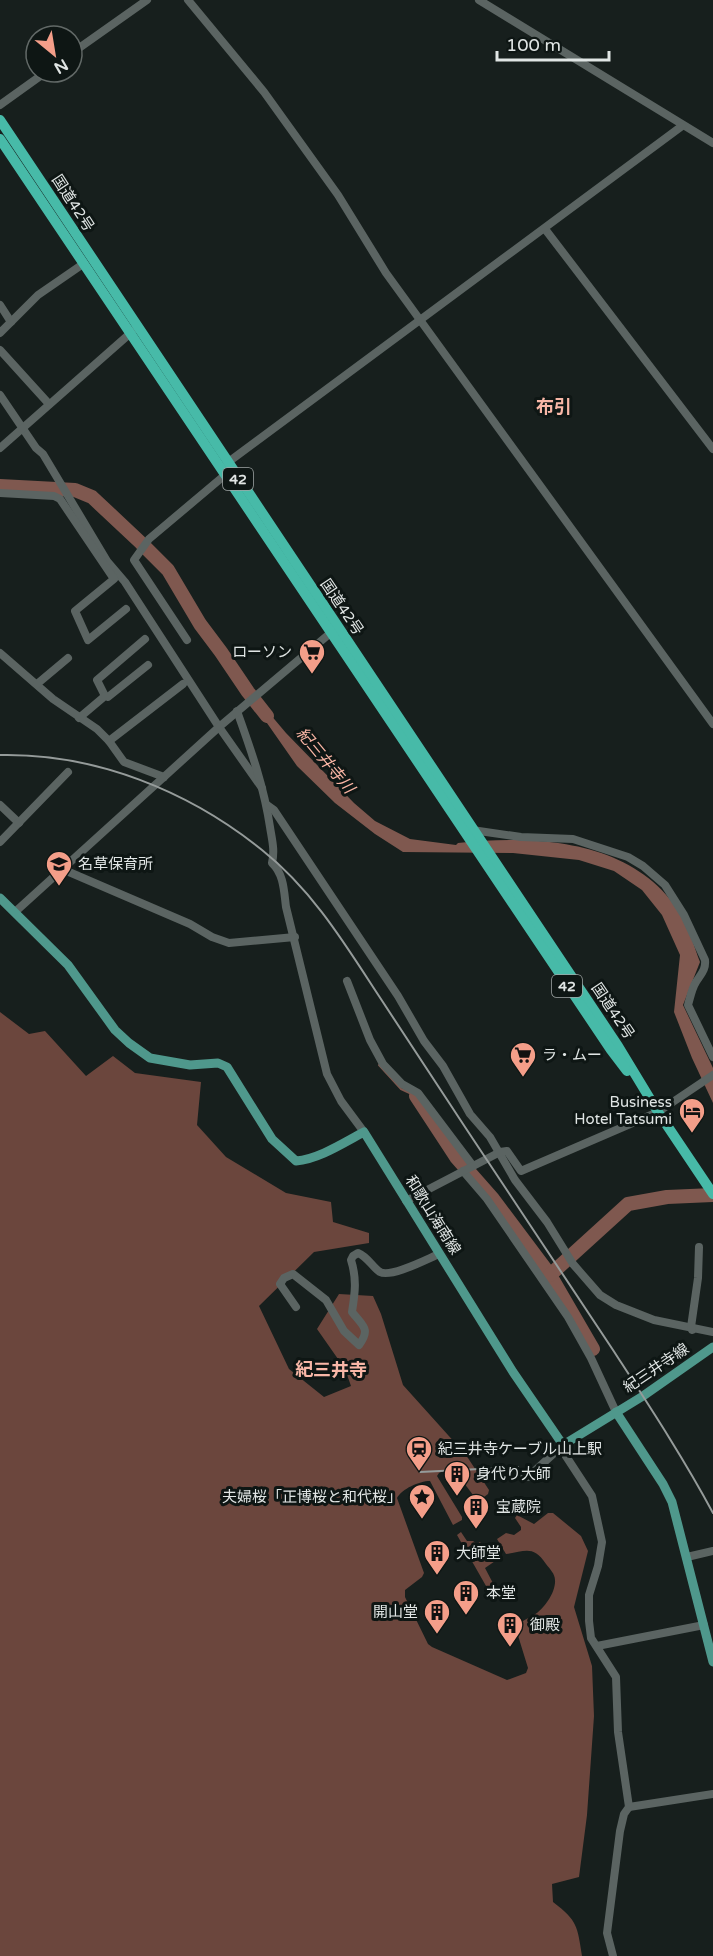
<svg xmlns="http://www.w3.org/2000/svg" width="713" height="1956" viewBox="0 0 713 1956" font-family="'Varela Round','Noto Sans JP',sans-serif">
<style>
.forest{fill:#6b463d}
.water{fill:#7f584f}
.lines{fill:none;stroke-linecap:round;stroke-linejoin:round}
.stream{stroke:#7f584f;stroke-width:2}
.river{stroke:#7f584f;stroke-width:14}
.minor{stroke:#5b6462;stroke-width:8}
.major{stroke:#4f988c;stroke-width:9}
.highway{stroke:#47baa8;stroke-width:10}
.rail{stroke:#959b9a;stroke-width:2}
.labels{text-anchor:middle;stroke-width:6;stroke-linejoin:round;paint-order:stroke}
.shield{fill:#0e1614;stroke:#a1a7a6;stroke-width:1.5}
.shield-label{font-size:14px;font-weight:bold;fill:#e0e5e4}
.street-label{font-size:15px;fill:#e0e5e4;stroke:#0e1614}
.poi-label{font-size:15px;fill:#e0e5e4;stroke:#0e1614;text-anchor:start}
.water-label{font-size:16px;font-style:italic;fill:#f9b5a4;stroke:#0e1614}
.quarter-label{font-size:18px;font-weight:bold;fill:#f8b7a7;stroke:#0e1614}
</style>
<rect width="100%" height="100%" fill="#171f1d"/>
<g class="forest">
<path d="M0 1012 29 1034 45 1031 86 1076 113 1056 135 1073 201 1082 197 1125 226 1157 286 1193 331 1202 333 1222 369 1233V1243L314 1252 259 1306 289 1369 324 1397 351 1386 345 1369 317 1329 339 1294 373 1296 381 1314 403 1385 466 1455 489 1490 488 1494 480 1500 476 1499 452 1467 439 1473 437 1476 462 1517V1520L453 1525 430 1481C419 1481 402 1489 397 1498L424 1573 422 1577 405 1590V1597L428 1644 432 1647 507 1680 526 1673 528 1668 516 1629C519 1621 528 1619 534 1615 544 1609 556 1592 555 1580 555 1574 550 1569 546 1564 533 1544 524 1552 506 1554L497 1539 506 1533 514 1535 521 1530V1527L515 1518 517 1515 534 1524 548 1513H553L581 1536 588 1551 574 1607 592 1666 594 1716 587 1815 579 1877 552 1884 553 1902C578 1921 577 1926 582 1956H0Z"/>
<polygon points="461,1532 467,1541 473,1541 477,1544 480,1542 484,1548 494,1545 501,1557 485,1568 496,1589 490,1593 457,1535"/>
</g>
<path class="water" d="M259 701 286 733 354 803 375 821 410 839 456 845 458 843C536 835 635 839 681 915 690 929 694 947 700 962L683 1005 713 1068V1103L692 1058 674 1012 680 955 662 915 642 890 614 871 579 860 513 853 403 852 375 834 335 803 297 766 253 703Z"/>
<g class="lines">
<polyline class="stream" points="379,1065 401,1089 416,1096"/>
<g class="river">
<polyline points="0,486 75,490 92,497 141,543 168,570 200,624 221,652 248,692 267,716"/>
<polyline points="416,1096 456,1157 493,1199 550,1275 593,1349"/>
<polyline points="550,1275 628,1204 667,1197 713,1195"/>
</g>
<g class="minor">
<polyline points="188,0 264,92 338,195 386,273 713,724"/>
<polyline points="479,0 713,143"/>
<polyline points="72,53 147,0"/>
<polyline points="0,105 46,72"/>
<polyline points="545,229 713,449"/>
<polyline points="0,305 11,322"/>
<polyline points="0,333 38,295 83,264"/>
<polyline points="0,350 49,404"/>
<polyline points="0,395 36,448 43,454 107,561 125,582 219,727 262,788"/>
<polyline points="0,448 134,330"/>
<polyline points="227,463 682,126"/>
<polyline points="0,493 54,496 60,499 114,579 75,611 88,640 126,609"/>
<polyline points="187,640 134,560 149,539 225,475"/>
<polyline points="0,653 53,699 97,729 109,741 124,762 164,777"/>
<polyline points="37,684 68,658"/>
<polyline points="105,696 97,680 145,639"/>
<path d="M237 711C251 750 264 787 270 827 272 840 275 850 272 863 284 874 284 892 286 907L327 1074 341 1101 364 1132"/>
<polyline points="79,718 105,696 108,697 148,665"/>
<polyline points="109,741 183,684"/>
<polyline points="0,805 19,823"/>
<polyline points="267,805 274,810 398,996 424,1041 443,1066 470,1114 490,1137 515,1180 547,1222 573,1264 600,1295 616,1305 654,1320 713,1332"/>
<path d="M472 830 521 837 573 839 628 857 643 866 665 885 684 915 705 960C706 970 701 974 696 982 692 988 690 998 688 1005L713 1057"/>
<polyline points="0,842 68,772"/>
<polyline points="62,869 190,924 212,937 229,943 295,937"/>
<polyline points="15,912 219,727 334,630"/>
<polyline points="347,981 370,1040 383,1064 402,1084 418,1093 473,1166"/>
<polyline points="463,1171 487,1199 568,1317 591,1358 616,1412"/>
<polyline points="406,1201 500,1152 507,1151 521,1171 658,1112 713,1075"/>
<path d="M296 1307 280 1284 284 1278 293 1274 326 1300 344 1331 359 1345C371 1329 363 1326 352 1312 355 1293 357 1279 351 1260L353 1256 358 1253C368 1257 372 1267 380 1272 391 1278 427 1259 439 1254"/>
<polyline points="692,1330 691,1327 698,1278 699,1247"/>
<polyline points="560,1447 592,1496 602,1542 598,1566 589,1595 589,1621 591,1638 616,1677 618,1732 629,1807 624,1814 620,1831 607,1933 613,1956"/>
<polyline points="504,1470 523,1474 528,1477 563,1445"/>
<polyline points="687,1557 713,1551"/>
<polyline points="597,1646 704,1625"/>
<polyline points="629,1807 713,1794"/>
</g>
<g class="major">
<path d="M0 898 68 965 115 1030 129 1043 150 1058 190 1065 218 1063 227 1067 272 1139 296 1161C319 1159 343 1143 364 1132L513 1372 563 1445 643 1396 713 1347"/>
<polyline points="616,1412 663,1484 672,1502 713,1662"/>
</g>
<g class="highway">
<polyline points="0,120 618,1046 658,1112 713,1194"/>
<polyline points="0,139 611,1050 627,1071"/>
</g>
<g class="rail">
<path d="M0 755C95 753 189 791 262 850 310 888 342 939 375 990 405 1035 435 1081 465 1127 514 1202 564 1275 613 1350 648 1404 683 1457 713 1513"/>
<polyline points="420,1472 518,1467"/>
</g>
</g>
<defs>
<g id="supermarket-pin" transform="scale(1.35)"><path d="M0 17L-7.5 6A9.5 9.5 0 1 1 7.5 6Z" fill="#f49e89" stroke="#0e1614"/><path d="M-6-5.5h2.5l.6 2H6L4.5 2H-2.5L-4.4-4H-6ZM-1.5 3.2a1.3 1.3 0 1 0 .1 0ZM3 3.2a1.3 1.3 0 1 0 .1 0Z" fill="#111"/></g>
<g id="school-pin" transform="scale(1.35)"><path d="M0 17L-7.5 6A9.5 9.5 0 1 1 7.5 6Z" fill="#f49e89" stroke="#0e1614"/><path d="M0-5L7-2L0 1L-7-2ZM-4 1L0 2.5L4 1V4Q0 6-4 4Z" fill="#111"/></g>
<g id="hotel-pin" transform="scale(1.35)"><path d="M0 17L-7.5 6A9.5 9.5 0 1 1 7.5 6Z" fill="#f49e89" stroke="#0e1614"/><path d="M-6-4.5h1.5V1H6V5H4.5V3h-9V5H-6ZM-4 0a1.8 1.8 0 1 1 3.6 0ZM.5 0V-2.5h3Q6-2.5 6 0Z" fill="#111"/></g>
<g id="station-pin" transform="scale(1.35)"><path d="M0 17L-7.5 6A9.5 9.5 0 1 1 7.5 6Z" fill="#f49e89" stroke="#0e1614"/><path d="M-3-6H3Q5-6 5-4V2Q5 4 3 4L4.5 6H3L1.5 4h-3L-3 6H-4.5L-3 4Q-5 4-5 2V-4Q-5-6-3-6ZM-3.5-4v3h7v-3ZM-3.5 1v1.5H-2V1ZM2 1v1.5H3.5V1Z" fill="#111"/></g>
<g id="building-pin" transform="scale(1.35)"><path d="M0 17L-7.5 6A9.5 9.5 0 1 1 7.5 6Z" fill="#f49e89" stroke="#0e1614"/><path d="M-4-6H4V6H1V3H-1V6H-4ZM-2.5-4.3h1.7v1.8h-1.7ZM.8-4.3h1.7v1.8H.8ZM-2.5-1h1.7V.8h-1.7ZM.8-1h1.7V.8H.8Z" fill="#111"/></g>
<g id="sight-pin" transform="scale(1.35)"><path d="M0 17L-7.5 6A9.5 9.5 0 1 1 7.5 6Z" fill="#f49e89" stroke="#0e1614"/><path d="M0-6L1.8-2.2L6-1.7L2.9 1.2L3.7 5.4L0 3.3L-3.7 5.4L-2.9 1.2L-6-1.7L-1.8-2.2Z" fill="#111"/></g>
</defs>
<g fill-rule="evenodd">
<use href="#supermarket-pin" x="312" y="652"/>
<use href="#school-pin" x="59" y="864"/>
<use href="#supermarket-pin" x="523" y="1055"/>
<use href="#hotel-pin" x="692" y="1111"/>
<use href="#station-pin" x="419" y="1449"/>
<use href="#building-pin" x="457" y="1474"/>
<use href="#sight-pin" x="422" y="1497"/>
<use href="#building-pin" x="476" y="1507"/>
<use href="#building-pin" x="437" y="1553"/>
<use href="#building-pin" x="466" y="1593"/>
<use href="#building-pin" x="437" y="1612"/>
<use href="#building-pin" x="510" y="1625"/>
</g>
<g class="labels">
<g class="shield">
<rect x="223" y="468" width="30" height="22" rx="4.5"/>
<rect x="552" y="975" width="30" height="22" rx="4.5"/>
</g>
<g class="shield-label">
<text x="238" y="484">42</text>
<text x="567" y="991">42</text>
</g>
<g class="street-label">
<text transform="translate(73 203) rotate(57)" y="5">国道42号</text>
<text transform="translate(342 607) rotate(56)" y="5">国道42号</text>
<text transform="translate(613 1011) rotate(56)" y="5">国道42号</text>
<text transform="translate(433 1215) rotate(58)" y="5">和歌山海南線</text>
<text transform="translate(656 1368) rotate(-34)" y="5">紀三井寺線</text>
</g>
<g class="poi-label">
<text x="292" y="657" text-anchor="end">ローソン</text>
<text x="78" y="869">名草保育所</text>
<text x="542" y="1060">ラ・ムー</text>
<text x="672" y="1107" text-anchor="end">Business<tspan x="672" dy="17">Hotel Tatsumi</tspan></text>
<text x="438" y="1454">紀三井寺ケーブル山上駅</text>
<text x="476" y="1479">身代り大師</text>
<text x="402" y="1502" text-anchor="end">夫婦桜「正博桜と和代桜」</text>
<text x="496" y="1512">宝蔵院</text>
<text x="456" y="1558">大師堂</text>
<text x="486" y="1598">本堂</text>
<text x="418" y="1617" text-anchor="end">開山堂</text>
<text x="530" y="1630">御殿</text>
</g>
<g class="water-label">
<text transform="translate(326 760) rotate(50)" y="6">紀三井寺川</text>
</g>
<g class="quarter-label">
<text x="554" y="413">布引</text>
<text x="331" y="1376">紀三井寺</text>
</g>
</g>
<g transform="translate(54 54) rotate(150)"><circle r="28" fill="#0e1614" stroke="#626967" stroke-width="1.5"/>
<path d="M0-4.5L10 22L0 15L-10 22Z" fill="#f49e89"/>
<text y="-9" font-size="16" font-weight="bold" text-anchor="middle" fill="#e0e5e4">N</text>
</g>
<path d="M497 51v9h112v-9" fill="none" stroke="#e0e5e4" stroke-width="3"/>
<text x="506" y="51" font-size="18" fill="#e0e5e4" stroke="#0e1614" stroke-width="4.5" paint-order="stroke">100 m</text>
</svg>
